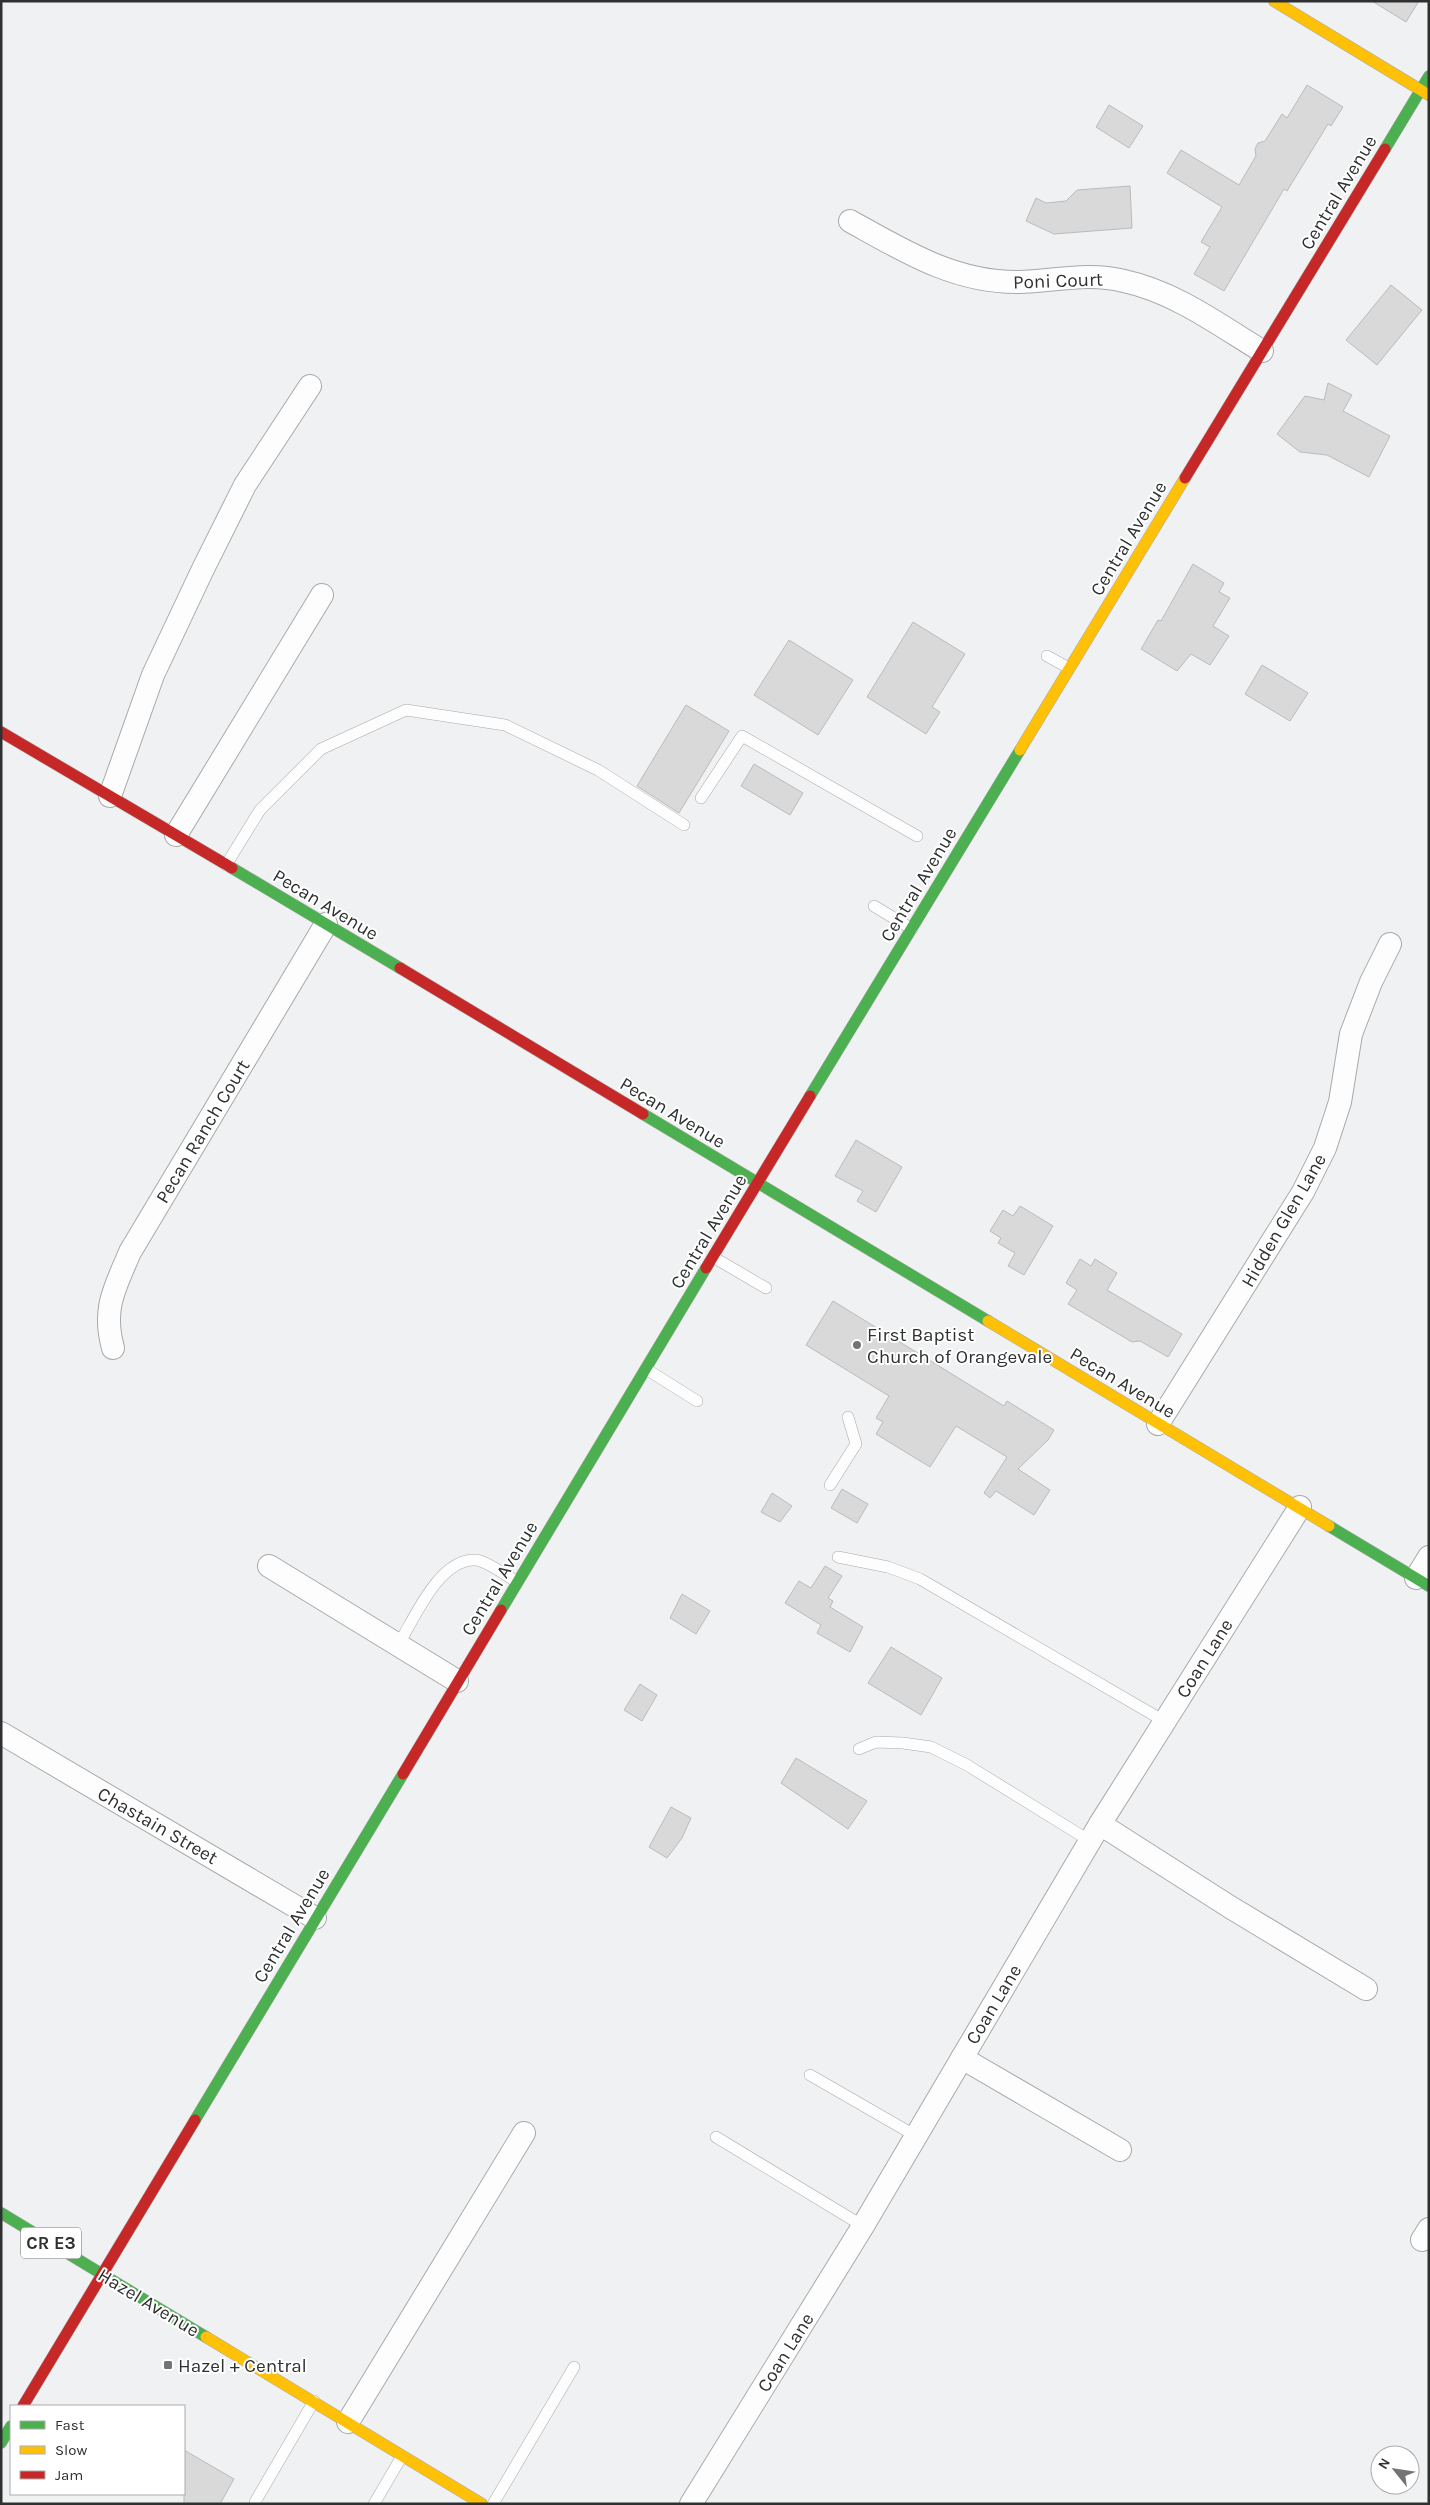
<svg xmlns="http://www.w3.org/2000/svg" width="1430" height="2505" viewBox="0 0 1430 2505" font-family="Karla,sans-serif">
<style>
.building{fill:#d9d9da;stroke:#bbbbbc}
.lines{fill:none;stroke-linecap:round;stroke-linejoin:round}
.lane-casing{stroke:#a8a9aa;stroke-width:12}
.street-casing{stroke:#a8a9aa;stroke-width:24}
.fast-casing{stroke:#a8a9aa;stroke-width:12}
.slow-casing{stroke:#a8a9aa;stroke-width:12}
.jam-casing{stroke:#a8a9aa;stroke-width:12}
.lane{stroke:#fdfdfd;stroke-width:11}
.street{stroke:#fdfdfd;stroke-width:22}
.fast{stroke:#4caf50;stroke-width:11}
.slow{stroke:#ffc107;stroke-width:11}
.jam{stroke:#c62828;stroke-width:11}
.poi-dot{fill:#737474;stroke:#fff;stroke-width:2}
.labels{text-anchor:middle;stroke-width:4;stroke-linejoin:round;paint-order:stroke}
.shield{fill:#fff;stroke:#6d6e6e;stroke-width:1}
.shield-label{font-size:18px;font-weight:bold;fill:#2f3030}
.street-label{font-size:19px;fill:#2f3030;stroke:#fff}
.poi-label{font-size:19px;fill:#2f3030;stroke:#fff;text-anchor:start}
</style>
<rect width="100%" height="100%" fill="#f0f1f2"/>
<g class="building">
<polygon points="1372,1 1419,1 1406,22"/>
<polygon points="1307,85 1343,107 1331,126 1328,124 1287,191 1284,189 1224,291 1194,274 1210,247 1201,242 1222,207 1167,173 1181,150 1239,185 1256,156 1255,149 1258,143 1265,141 1282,114 1287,118"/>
<polygon points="1109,105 1143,126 1129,148 1096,127"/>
<polygon points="1130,186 1132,228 1054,234 1026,221 1036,198 1046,203 1066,201 1077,190"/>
<polygon points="1391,285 1422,310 1377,365 1346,340"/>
<polygon points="1328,383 1352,395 1343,411 1390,436 1369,477 1327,455 1300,452 1277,434 1305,396 1324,400"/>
<polygon points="1193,564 1224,583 1219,592 1230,598 1213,626 1229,636 1210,665 1191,654 1177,671 1141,649 1158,620 1161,621"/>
<polygon points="913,622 965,654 932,707 940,712 926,734 867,697"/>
<polygon points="789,640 853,680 818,735 754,695"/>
<polygon points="1262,665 1308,693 1290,721 1245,694"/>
<polygon points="686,705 729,731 679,813 637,786"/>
<polygon points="754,764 803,793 790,815 741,786"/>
<polygon points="856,1140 902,1167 876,1212 857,1201 863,1191 835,1176"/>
<polygon points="1020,1206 1053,1226 1024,1275 1008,1266 1015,1253 998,1243 1001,1238 990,1231 1003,1210 1013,1216"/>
<polygon points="1080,1259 1091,1266 1095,1259 1117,1273 1107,1290 1182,1334 1168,1357 1140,1341 1132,1342 1068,1304 1077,1290 1066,1283"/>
<polygon points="833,1301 1004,1406 1007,1401 1054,1430 1048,1440 1018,1469 1050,1490 1034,1515 996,1491 990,1498 984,1493 1007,1457 956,1426 930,1467 876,1434 883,1422 876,1418 889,1396 806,1345"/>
<polygon points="842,1489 868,1504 857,1523 831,1508"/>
<polygon points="772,1493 792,1506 780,1522 761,1512"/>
<polygon points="825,1566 842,1576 828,1598 833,1601 830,1607 863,1627 850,1652 817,1633 821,1625 785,1603 799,1581 811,1588"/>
<polygon points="682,1594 710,1611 696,1634 670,1618"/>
<polygon points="891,1647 942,1678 921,1715 868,1683"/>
<polygon points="640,1684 657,1695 642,1721 624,1710"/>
<polygon points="796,1758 867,1801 848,1829 781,1783"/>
<polygon points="671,1807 691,1818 682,1838 667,1858 649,1847"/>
<polygon points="184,2450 234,2479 220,2504 184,2504"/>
</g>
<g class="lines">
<g class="lane-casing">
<g id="lane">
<polyline points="1047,656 1069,668"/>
<polyline points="701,798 742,736 917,836"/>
<polyline points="226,865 260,810 321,749 406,710 505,725 598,770 684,825"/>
<polyline points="874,906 912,929"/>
<polyline points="713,1257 766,1288"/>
<polyline points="646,1369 697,1401"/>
<polyline points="830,1485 856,1444 848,1417"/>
<polyline points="838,1557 888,1567 920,1579 1164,1721"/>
<path d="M398 1645C415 1618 439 1558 476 1560 486 1561 508 1576 517 1582"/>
<polyline points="859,1749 876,1742 903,1743 931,1747 967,1765 1090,1841"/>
<polyline points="810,2075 916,2136"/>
<polyline points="716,2137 863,2226"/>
<polyline points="255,2502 314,2401"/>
<polyline points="374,2504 402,2456"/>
<polyline points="493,2504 574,2367"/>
</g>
</g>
<g class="street-casing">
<g id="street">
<path d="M850 221C904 251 955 283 1019 282 1055 281 1088 272 1124 281 1175 292 1219 325 1262 351"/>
<polyline points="110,796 153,675 203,569 245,485 310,386"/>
<polyline points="176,835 322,595"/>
<path d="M113 1348C102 1308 115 1288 130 1252L326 924"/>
<polyline points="1158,1424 1303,1192 1325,1148 1340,1102 1351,1034 1371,982 1390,944"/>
<polyline points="269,1566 457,1681"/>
<polyline points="1416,1578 1429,1557"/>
<polyline points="1,1733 315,1918"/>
<polyline points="1100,1824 1230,1907 1366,1989"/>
<polyline points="962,2058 1120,2150"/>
<polyline points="1422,2240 1429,2229"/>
<polyline points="348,2422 524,2133"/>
<polyline points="691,2504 863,2226 1100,1824 1300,1507"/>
</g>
</g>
<g class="fast-casing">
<g id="fast">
<polyline points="1385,149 1429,76"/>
<polyline points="232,868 400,968"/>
<polyline points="810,1096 1020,750"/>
<polyline points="643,1114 988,1321"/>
<polyline points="1329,1526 1429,1586"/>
<polyline points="501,1610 706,1268"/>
<polyline points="195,2120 403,1774"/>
<polyline points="1,2213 206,2337"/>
<polyline points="1,2443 11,2426"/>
</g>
</g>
<g class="slow-casing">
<g id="slow">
<polyline points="1274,1 1429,95"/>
<polyline points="1020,750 1185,478"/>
<polyline points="988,1321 1329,1526"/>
<polyline points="206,2337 482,2504"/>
</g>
</g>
<g class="jam-casing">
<g id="jam">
<polyline points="1185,478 1385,149"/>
<polyline points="1,732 232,868"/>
<polyline points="400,968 643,1114"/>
<polyline points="706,1268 810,1096"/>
<polyline points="403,1774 501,1610"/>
<polyline points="23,2406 195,2120"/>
</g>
</g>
<use href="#lane" class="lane"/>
<use href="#street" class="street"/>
<use href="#fast" class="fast"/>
<use href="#slow" class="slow"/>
<use href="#jam" class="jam"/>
</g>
<g class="poi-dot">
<circle cx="857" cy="1345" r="5"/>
<rect x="163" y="2360" width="10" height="10" rx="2.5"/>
</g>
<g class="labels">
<rect class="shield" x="21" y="2227.5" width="60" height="31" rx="4"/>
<g class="shield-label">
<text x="51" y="2249">CR E3</text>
</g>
<g class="street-label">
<text transform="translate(1338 192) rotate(-59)" y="7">Central Avenue</text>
<text transform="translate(1058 280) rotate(-2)" y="7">Poni Court</text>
<text transform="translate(1128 538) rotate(-59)" y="7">Central Avenue</text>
<text transform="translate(918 884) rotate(-59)" y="7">Central Avenue</text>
<text transform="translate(326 904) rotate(31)" y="7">Pecan Avenue</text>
<text transform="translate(673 1112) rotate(31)" y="7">Pecan Avenue</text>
<text transform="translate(202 1131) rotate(-59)" y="7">Pecan Ranch Court</text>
<text transform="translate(1283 1220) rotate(-60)" y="7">Hidden Glen Lane</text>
<text transform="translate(708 1231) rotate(-59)" y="7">Central Avenue</text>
<text transform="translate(1123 1382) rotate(31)" y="7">Pecan Avenue</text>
<text transform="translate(499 1578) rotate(-59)" y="7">Central Avenue</text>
<text transform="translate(1204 1658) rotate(-58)" y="7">Coan Lane</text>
<text transform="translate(158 1825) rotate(30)" y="7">Chastain Street</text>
<text transform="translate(291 1925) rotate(-59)" y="7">Central Avenue</text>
<text transform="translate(993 2004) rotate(-59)" y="7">Coan Lane</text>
<text transform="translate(149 2302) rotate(31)" y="7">Hazel Avenue</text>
<text transform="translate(785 2352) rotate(-58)" y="7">Coan Lane</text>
</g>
<g class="poi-label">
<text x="867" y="1341">First Baptist<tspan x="867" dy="22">Church of Orangevale</tspan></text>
<text x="178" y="2372">Hazel + Central</text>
</g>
</g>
<rect width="1430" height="2505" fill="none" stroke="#2f3030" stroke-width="5"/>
<rect x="10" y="2405" width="175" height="90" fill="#ffffff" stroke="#acacac"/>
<rect x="20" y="2421" width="25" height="8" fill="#4caf50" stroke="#acacac"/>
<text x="55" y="2430" font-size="15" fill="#2f3030">Fast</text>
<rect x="20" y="2446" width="25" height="8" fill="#ffc107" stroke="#acacac"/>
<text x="55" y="2455" font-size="15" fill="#2f3030">Slow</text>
<rect x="20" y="2471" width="25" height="8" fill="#c62828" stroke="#acacac"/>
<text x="55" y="2480" font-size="15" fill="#2f3030">Jam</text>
<g transform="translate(1395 2470) rotate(300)"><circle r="24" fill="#ffffff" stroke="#acacac"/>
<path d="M0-4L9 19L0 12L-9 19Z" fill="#737474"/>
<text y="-8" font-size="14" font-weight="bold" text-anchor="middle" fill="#2f3030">N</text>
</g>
</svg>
